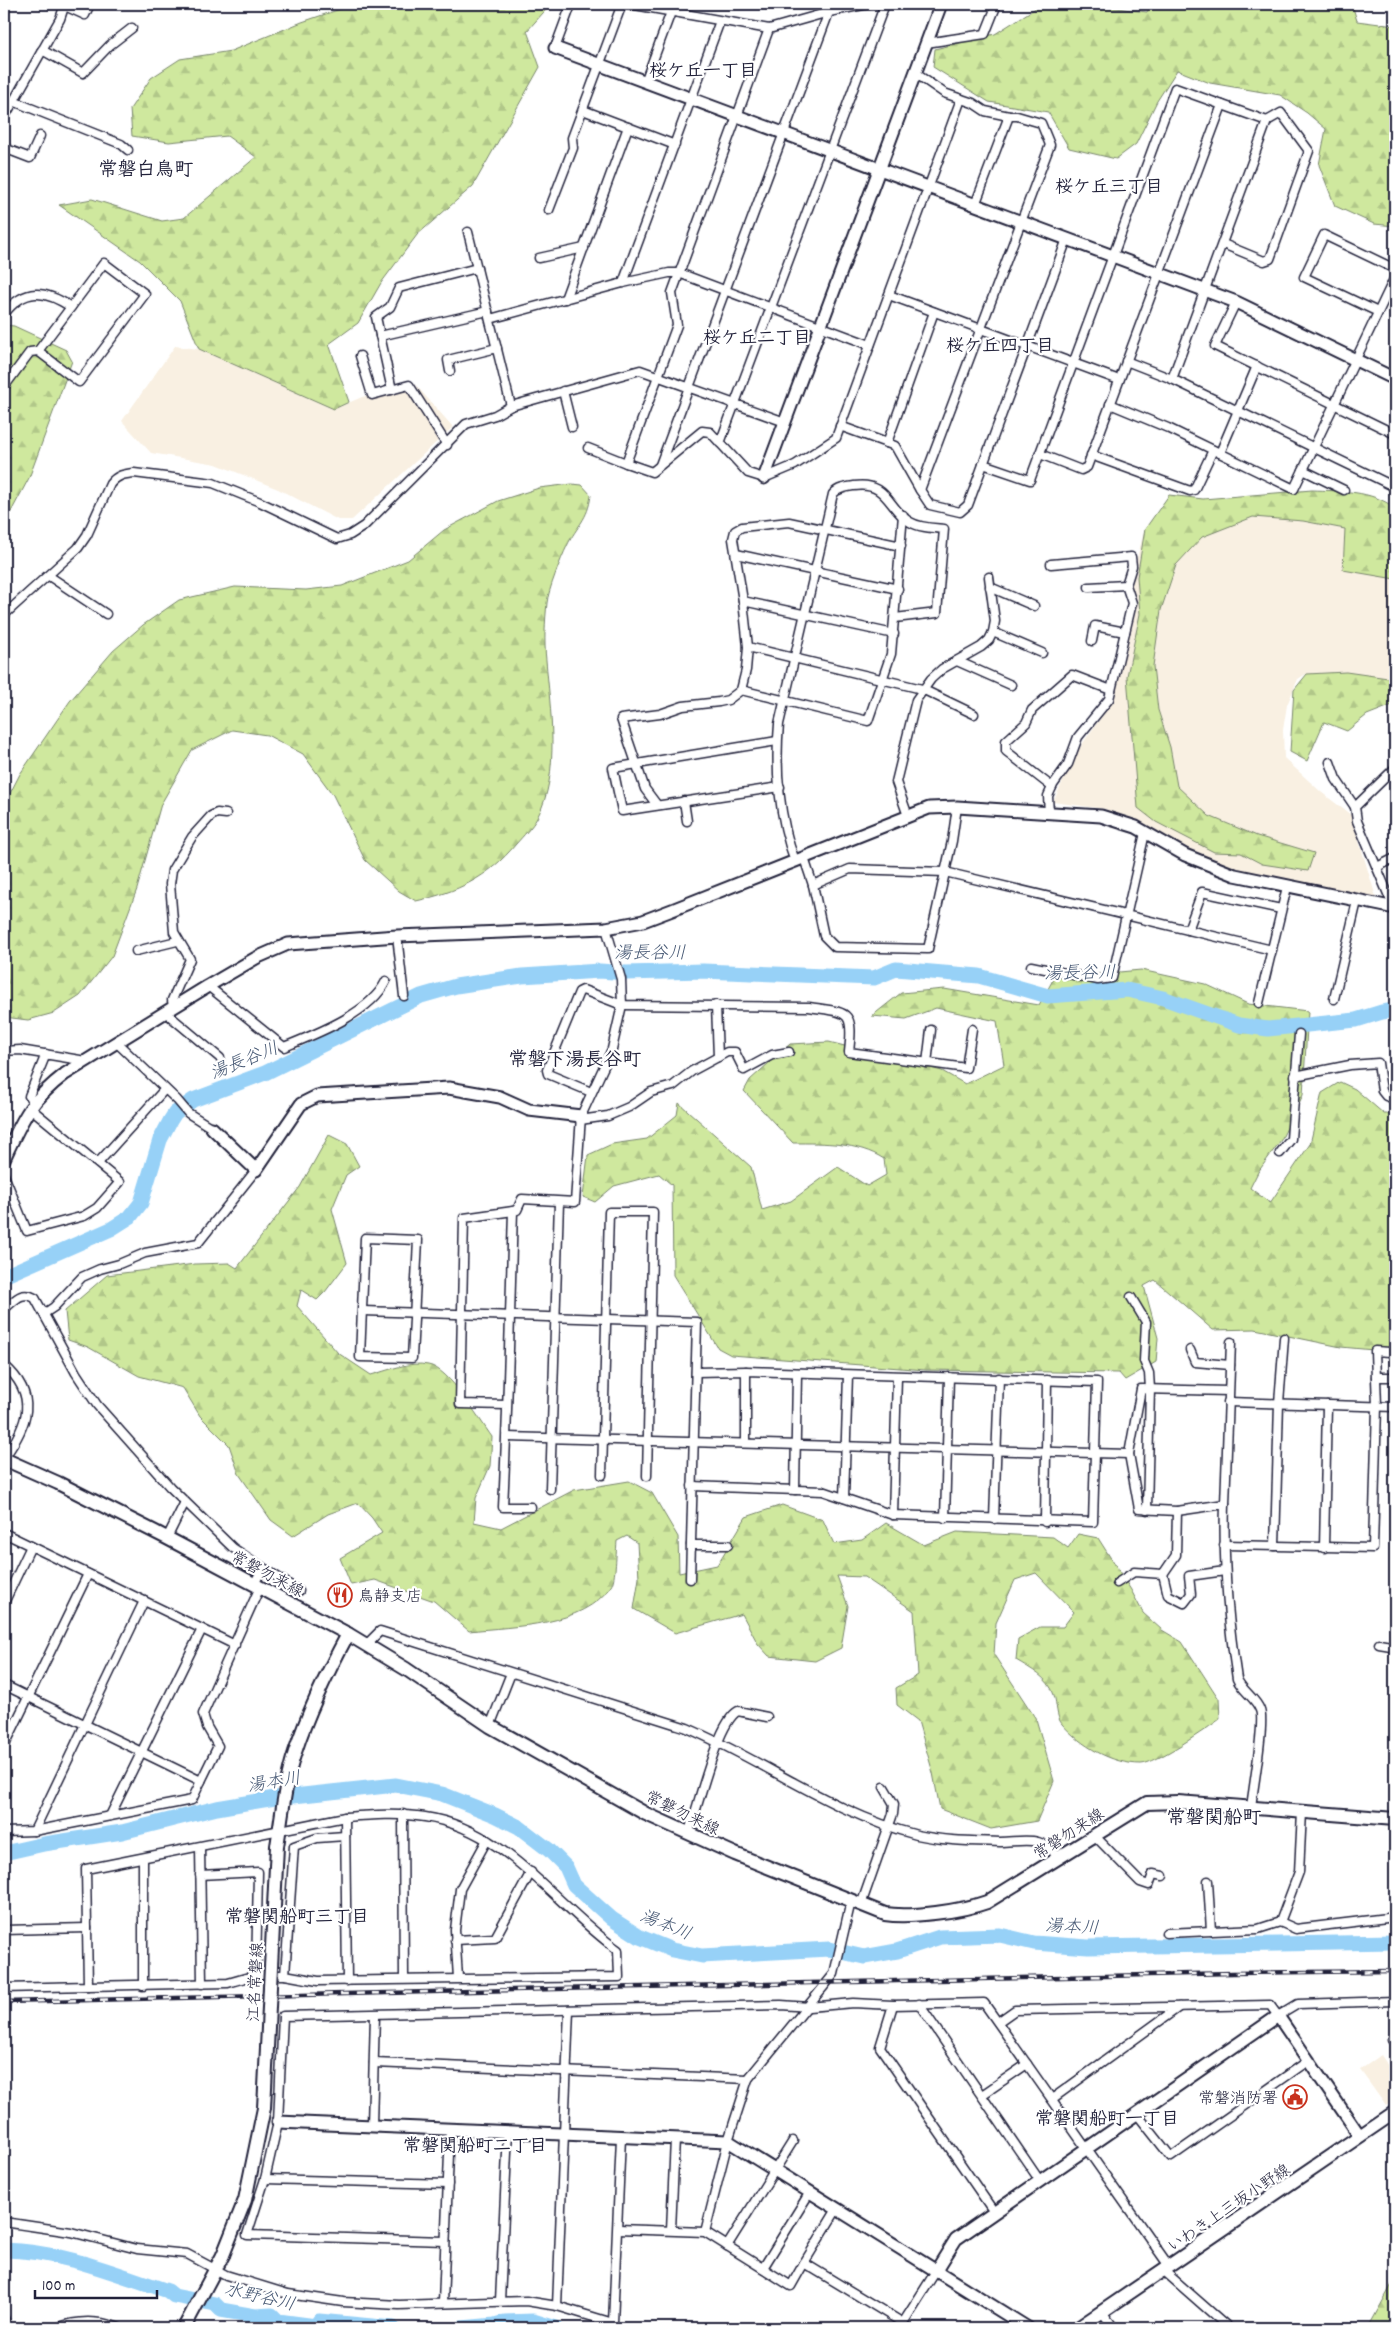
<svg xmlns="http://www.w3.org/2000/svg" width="1399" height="2332" viewBox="0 0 1399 2332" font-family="Dekko,'Klee One',sans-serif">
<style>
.built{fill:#f9f0e2}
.forest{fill:url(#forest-firs);stroke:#78856c}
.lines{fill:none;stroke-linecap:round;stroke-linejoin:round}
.river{stroke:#97d1f7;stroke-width:15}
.street-casing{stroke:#22223b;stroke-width:11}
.secondary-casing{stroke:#22223b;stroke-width:15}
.primary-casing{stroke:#22223b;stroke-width:16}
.street{stroke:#fff;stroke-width:8}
.secondary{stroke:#fff;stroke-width:11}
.primary{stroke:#fff;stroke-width:12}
.rail-casing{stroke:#22223b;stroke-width:4.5}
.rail{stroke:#fff;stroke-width:2.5;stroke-dasharray:8;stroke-linecap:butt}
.primary-bridge-casing{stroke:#22223b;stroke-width:16;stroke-linecap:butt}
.primary-bridge{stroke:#fff;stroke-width:12}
.labels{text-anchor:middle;stroke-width:4.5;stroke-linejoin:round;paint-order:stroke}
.street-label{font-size:16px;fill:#22223b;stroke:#fff}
.poi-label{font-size:16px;fill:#22223b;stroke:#fff;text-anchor:start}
.neighbourhood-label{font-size:18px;font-weight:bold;fill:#22223b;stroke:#fff}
.water-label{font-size:18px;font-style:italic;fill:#455773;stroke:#fff}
.quarter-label{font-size:19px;font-weight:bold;fill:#22223b;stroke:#fff}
</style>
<defs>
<pattern id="forest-firs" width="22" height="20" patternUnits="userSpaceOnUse" patternTransform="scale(1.25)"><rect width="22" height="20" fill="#cfe89e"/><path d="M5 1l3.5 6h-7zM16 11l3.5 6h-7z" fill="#b1c789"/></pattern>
</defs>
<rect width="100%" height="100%" fill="#fff"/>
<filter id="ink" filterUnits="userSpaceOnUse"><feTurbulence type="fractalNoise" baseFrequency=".02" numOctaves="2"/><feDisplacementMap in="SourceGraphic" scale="10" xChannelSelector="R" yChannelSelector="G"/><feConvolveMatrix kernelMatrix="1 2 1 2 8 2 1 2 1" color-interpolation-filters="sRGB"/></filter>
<g filter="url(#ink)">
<g class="built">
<polygon points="175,346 199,349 334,409 362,397 414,383 453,427 352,520 338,520 278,489 216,464 151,453 122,421"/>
<polygon points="1178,504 1241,509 1345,529 1395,566 1395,686 1306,674 1298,679 1287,705 1283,730 1284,758 1321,792 1351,815 1376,897 1286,881 1225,866 1175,846 1105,809 1053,802 1078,750 1114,699 1136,600 1130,583 1145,529"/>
<polygon points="1381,2055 1392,2072 1395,2070 1395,2100 1386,2106 1360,2070"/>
</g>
<g class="forest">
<polygon points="355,4 551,4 527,31 540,67 473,186 417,235 381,283 358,323 329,344 349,402 334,409 199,349 180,301 140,261 59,205 92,199 162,221 184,218 256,157 227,136 169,142 132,136 130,109 151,78 180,59 231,51 302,22"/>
<polygon points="1042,4 1085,4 1147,12 1151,4 1352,4 1357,21 1395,26 1395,226 1374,224 1335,206 1319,165 1326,129 1307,113 1280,95 1210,83 1177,70 1157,101 1136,144 1116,159 1069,148 1048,112 989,102 933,67 935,49 995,34"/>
<polygon points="4,325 14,326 66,350 72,361 29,478 4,525"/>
<path d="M572 484 582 485 591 495C588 520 577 525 567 546 561 558 548 591 547 603 545 621 544 642 546 660 550 709 561 773 537 818 532 827 523 836 516 844 488 878 457 892 416 901L399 891 365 860 333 795 303 754 267 735 232 730 192 750 161 804 137 889 112 956 80 996 54 1013 28 1020 4 1017V805L20 774 70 701 113 651 143 625 179 600 235 587 306 590 342 586 408 560 444 530 498 501 539 488Z"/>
<path d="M1312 490C1340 491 1371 490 1395 508V579L1343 570 1345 529 1303 521 1253 517 1202 537 1176 565 1161 610 1153 666 1158 710 1170 747 1177 786 1209 816 1257 836 1314 853 1308 871 1262 864 1241 853 1214 852 1156 822 1138 808 1127 676 1140 614 1137 577 1145 529 1169 495 1203 499Z"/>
<polygon points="1346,672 1395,679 1395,704 1367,715 1347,731 1324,722 1307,761 1290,752 1294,690 1307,674"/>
<path d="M1141 970 1205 984 1248 1004 1308 1011 1303 1095 1281 1140 1258 1172 1250 1188 1270 1203 1310 1144 1322 1093 1340 1082 1355 1089 1384 1114H1395V1352L1341 1347 1255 1329 1213 1330 1155 1280 1144 1286 1158 1338 1156 1362 1125 1380 1119 1373 926 1370 731 1355 718 1348 673 1275 672 1185 659 1174 614 1186 595 1202 583 1197 588 1155 612 1144 647 1139 677 1115 679 1103 751 1167 762 1210 791 1201 838 1167 867 1186 886 1175 884 1159C858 1142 823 1143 793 1143L744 1091 750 1080 790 1044 829 1042 942 1071 965 1084 1004 1065 997 1021 936 1008 906 1019 872 1016 901 993 944 989 1039 1005 1054 978Z"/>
<path d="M329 1135 347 1144 359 1166 346 1175 332 1209 347 1263 325 1292 317 1300 301 1290 297 1306 338 1353 371 1375C389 1370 410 1361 428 1365 449 1368 479 1419 492 1437L490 1466 476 1498 474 1522 501 1528 574 1490 629 1481 652 1493 678 1537 679 1573 717 1565 746 1517 782 1505 823 1520 834 1544 862 1540 886 1523 924 1545 957 1532 1053 1537 1068 1548 1078 1534 1098 1538 1131 1590 1143 1613 1162 1630 1182 1642 1219 1699 1220 1719C1208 1728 1155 1764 1141 1764 1112 1764 1081 1746 1062 1724 1056 1717 1057 1704 1054 1695 1049 1678 1031 1669 1016 1660L1018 1639 1040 1627H1063L1074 1612 1036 1573 1015 1580 996 1623 994 1655 1036 1719 1054 1781 1037 1821 991 1829 940 1809 933 1773 918 1721 897 1705 896 1688 918 1675 914 1611 864 1577 837 1576 848 1606 841 1648 815 1661 769 1656 758 1644 742 1614 675 1633 634 1609 639 1578 637 1543 627 1536 617 1541C616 1551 616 1579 611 1586 583 1627 514 1626 469 1631L434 1601 375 1580 351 1585 340 1558 382 1533 372 1518 358 1503 328 1514 293 1536 271 1520 239 1474 229 1445 200 1416 183 1388 139 1376 88 1347 68 1340 65 1311 107 1275 195 1264 229 1263 237 1268 300 1187Z"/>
<polygon points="1395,2279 1395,2328 1368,2328"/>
</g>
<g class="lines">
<g class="river">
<polyline points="4,1276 111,1229 130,1217 141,1203 160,1140 170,1121 175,1113 193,1100 265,1073 421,996 456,986 522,976 600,971 626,973 703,971 874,978 896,969 979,976 1048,996 1127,990 1163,998 1239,1025 1268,1029 1356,1020 1382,1012 1395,1010"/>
<polyline points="4,1853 44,1844 122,1832 217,1808 275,1798 396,1785 442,1794 495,1815 519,1827 549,1850 566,1867 574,1885 612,1919 640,1937 672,1950 702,1956 829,1949 864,1957 897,1951 940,1937 1000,1935 1034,1943 1088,1947 1395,1942"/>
<path d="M4 2250C61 2251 114 2273 168 2291L174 2296 215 2304 221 2310 255 2316 272 2315 278 2321 316 2326 319 2321 393 2328"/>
<polyline points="462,2328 495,2325 505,2322 533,2321 556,2328"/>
</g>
<g class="street-casing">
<g id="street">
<polyline points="629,4 769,29 829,12 868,4"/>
<polyline points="65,6 85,15 90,4"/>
<polyline points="769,29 672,293 677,325 626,463 652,472 702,431 710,432 748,473 764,478 795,465 836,438 961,99"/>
<polyline points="926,43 985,34 997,4"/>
<polyline points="555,48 571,5"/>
<polyline points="42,50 83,73 110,45 132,28"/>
<polyline points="645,82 671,12"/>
<polyline points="13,101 121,144 128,150"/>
<polyline points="583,110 675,145"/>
<polyline points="4,118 60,19 65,4"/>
<polyline points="4,148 30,158 40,136"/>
<polyline points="975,205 1009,116"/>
<polyline points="549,210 573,148 572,138 622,4"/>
<polyline points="468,232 511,406"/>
<polyline points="1223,244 1264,261 1270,259 1309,151 1281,113 1267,121"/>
<polyline points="539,258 584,248"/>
<polyline points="623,283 720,21"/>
<polyline points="889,295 1119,380"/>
<polyline points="565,299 628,127"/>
<polyline points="1236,302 1215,346 1395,434"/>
<polyline points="1378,312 1304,277 1324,235 1395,269"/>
<path d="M4 314C25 287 45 290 71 307"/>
<polyline points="490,319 623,283 669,273 679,273 870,345"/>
<polyline points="380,336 488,311"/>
<polyline points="360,356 372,395 409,385 447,445"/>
<polyline points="1126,361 1172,379"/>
<polyline points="450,371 448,360 497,348"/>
<polyline points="4,387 30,352 38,351 79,382 145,294 104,263 38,351"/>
<polyline points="392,390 376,317 390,307 399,288 477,268"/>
<polyline points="563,391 572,427"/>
<polyline points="1110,404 1168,428 1294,489 1395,277"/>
<polyline points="840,426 895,446 920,490 1050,145 1041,123 1017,116 1009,116 985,111 973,103 944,93 915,73"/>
<polyline points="720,443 885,4"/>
<polyline points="887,443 934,312"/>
<polyline points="588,448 626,463"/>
<polyline points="1220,453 1257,366"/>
<polyline points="1040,454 1081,470 1087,467 1222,105"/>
<polyline points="1091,455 1190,491 1194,490 1213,450"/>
<polyline points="983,464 1030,480 1175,88 1267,121 1172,379 1395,487"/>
<polyline points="660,465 829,12"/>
<polyline points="1303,470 1344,490"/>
<polyline points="920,490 930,505 960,512 968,505 1067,239"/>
<polyline points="736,554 898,589"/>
<polyline points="49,576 106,614"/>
<polyline points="990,587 1034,606"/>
<polyline points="1089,587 1126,585"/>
<polyline points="743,601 894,634"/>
<path d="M4 615 78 548 87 535 110 484C117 475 124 474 134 473L213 483 260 502 337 539 350 535 364 526 466 424 495 415 511 406 640 370 785 422"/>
<polyline points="993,632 1042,653"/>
<polyline points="1092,641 1095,626 1125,632"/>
<polyline points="748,647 922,689 974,714"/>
<polyline points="957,661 1011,685"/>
<polyline points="741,690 868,721 891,654 903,515"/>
<polyline points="777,741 613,768 622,811 780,787"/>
<polyline points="1330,762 1336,779 1355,807"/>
<polyline points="1052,787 1006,751 1006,741 1026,723 1032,710 1072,675 1111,690"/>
<polyline points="684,801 687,821"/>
<polyline points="657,805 645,789 621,719 660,714 683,706 719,702 728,700 741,690 746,670 748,647 743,601 733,539 735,531 742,527 789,522 901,546"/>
<polyline points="1049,814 1048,796 1053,785 1068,764 1078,737 1109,699 1132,603 1126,585 1132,566 1131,557 1051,564"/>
<polyline points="908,816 896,782 916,700 931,679 942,669 981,647 989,640 993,632 995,621 989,577"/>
<polyline points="804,858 813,885 824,936 835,947 928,949 952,841 957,807"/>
<path d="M795 861C779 819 775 768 779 724L833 494C838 488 847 487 854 486 888 481 888 509 910 522 920 528 933 528 944 529L937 613 895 618"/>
<polyline points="1377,867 1395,858"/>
<polyline points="813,885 850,869 945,872 1272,950"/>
<polyline points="1394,908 1357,821 1355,807 1395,768"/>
<polyline points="1188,930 1202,892 1281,909"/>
<polyline points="397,936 404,996"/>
<polyline points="136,951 177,941"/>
<polyline points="1031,966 1098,980 1112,978 1145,833"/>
<path d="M208 986 284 1047C316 1034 371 1013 386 981"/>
<polyline points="1334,999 1357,901"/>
<polyline points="1259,1003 1287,887"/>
<polyline points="716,1005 718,1057"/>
<polyline points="173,1007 172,1000 190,959 174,932 170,884 172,870 192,837 211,816 217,813 226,814"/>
<polyline points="165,1012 220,1058"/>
<polyline points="116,1042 177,1100 188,1113 212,1128"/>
<polyline points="4,1051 20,1050 86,1061"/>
<polyline points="927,1063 931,1030"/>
<polyline points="1295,1076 1350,1065 1378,1063 1382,1091 1386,1096 1395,1099"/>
<path d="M591 1092 548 1074 547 1070 579 992 583 990 622 1005 809 1007C848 1013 854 1009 849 1052L966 1068 972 1029"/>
<polyline points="33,1102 29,1096 46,1054"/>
<polyline points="580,1120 608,1116 629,1107 651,1092 673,1086 692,1071 718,1057 727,1052 735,1052 744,1070 772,1055 789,1052"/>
<polyline points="1280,1153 1291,1139 1299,1034"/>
<polyline points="98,1163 165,1089"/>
<polyline points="4,1175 27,1231 84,1216 97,1208 120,1182 29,1107"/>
<polyline points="513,1211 517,1210 522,1199 575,1202 581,1116 612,1049 622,1005 621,979 606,928"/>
<polygon points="365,1238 418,1240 412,1358 360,1357"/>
<polyline points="1131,1297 1146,1322 1144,1361 1149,1373 1150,1389 1147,1510"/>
<path d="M4 1309C15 1301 20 1290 35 1298L76 1373 97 1405 170 1487 233 1548 299 1591"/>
<polyline points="363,1311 697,1322 690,1579"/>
<polyline points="45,1313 54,1307 82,1277 100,1269 119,1264 145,1253 198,1243 256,1170"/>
<polyline points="1190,1350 1195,1362 1230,1365"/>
<path d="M4 1365C39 1395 28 1425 4 1458"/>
<polyline points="746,1371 746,1443"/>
<polyline points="1376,1377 1395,1377"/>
<polyline points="1229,1391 1141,1389 1129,1454 1139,1509 1177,1511 1225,1504 1231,1342"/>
<polyline points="1228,1402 1395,1407"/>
<path d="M507 1405 460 1404 464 1218 513 1211C510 1310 508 1409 503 1507H531"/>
<polyline points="507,1437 1129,1454"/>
<polyline points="602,1475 609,1212 653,1212 647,1476"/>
<polyline points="692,1486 823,1491 893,1515 1093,1522 1097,1382 746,1371 696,1372"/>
<polyline points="550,1489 559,1202"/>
<polyline points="795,1490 797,1374"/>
<polyline points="844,1498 848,1375"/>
<path d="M1225 1504C1223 1563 1228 1621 1237 1679 1242 1691 1256 1698 1260 1710 1265 1722 1253 1790 1251 1807"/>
<polyline points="893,1515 897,1377"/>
<polyline points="945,1518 949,1377"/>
<polyline points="994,1519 999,1378"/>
<polyline points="1045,1522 1047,1380"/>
<polyline points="4,1533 235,1645"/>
<polyline points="167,1538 185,1502"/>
<polyline points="691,1545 728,1545"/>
<polyline points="1224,1545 1373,1548 1377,1406 1375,1351 1390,1352"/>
<polyline points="1275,1546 1279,1403 1284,1338"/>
<polyline points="1324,1548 1327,1405"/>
<polyline points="1163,1574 1168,1595 1184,1603 1191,1594 1189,1576 1225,1571"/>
<polyline points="1117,1583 1134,1572 1163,1574 1176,1555 1177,1511"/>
<polyline points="254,1584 263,1568"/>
<polyline points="4,1603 31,1546"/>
<polyline points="1379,1644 1391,1646 1395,1651"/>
<path d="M366 1645 380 1631 687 1728C765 1761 834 1814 917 1835 944 1841 973 1841 1000 1842 1012 1842 1027 1839 1038 1842 1047 1844 1053 1852 1059 1857"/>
<polyline points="4,1685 201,1781 192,1800 34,1831 4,1832"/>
<polyline points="490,1726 511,1673"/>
<polyline points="4,1747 88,1574"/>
<polyline points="201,1781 218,1746 207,1727 203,1714 260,1587"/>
<polyline points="403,1814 404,1979"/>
<polyline points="110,1816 202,1629"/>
<polyline points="345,1817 347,1981"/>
<polyline points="34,1831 144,1601"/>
<path d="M688 1834C698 1809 717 1722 738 1711L767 1717"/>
<polyline points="1094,1835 1140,1882 1149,1885 1153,1874 1163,1876"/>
<polyline points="200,1847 202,1984"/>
<polyline points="1208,1881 1211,1931"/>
<polyline points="861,1905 893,1814 894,1804 884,1787"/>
<polyline points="1280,1922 1299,1872 1302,1812"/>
<polyline points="4,1930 87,1928"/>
<polyline points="1166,1933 1258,1929 1280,1922 1296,1929 1395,1917"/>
<polyline points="455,1940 495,1938 531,1872"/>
<polyline points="285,1975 294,1846 317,1838 345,1836"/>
<polyline points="458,1978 455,1930 460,1889 487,1840"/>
<polyline points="88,1986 228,1983 256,1975 258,1872 200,1875"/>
<polyline points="143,1986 143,1859"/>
<path d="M4 1988 88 1986 86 1869 345 1817C372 1815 398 1813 425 1817 507 1829 555 1905 618 1950L619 1977 318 1981 285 1975H256"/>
<polyline points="919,2004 1040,2181"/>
<polyline points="893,2005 880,2047 994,2212"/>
<polyline points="998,2022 1015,2010 1270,2005 1278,2016 1298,2004 1395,2001"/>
<polyline points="1392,2040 1395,2038"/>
<polyline points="374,2063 748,2079"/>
<polyline points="982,2095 1027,2064"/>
<polyline points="1052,2099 1179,2007"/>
<polyline points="1137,2114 1171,2157 1308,2061"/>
<polyline points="372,2125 375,2015"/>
<polyline points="265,2179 448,2184"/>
<polyline points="4,2222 71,2232 137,2249 187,2254 226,2275 288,2294 343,2302 399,2305 526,2301 557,2306 613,2323 621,2137"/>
<polyline points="618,2229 705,2232 791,2286 804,2263 903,2323 936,2271"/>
<polyline points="671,2230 675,2139"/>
<polyline points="705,2232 728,2141 748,2079 834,1974 851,1901"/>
<polyline points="445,2241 247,2235 265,2179 278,2122 283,2016 781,2005 809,2007 853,2003 893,2005 984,2003 1169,2266"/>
<polyline points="727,2246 793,2141"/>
<polyline points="804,2263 837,2209"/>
<polyline points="763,2268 810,2192"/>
<polyline points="1163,2270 1229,2328"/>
<polyline points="500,2301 508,2131"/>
<polyline points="443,2303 450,2129"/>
<polyline points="557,2306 569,2010"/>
<polyline points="1102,2312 1114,2328"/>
<polyline points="4,2318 8,2328"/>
<path d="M57 2328C78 2320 98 2320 119 2328"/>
</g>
</g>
<g class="secondary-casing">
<g id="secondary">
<polyline points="555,48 1236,302 1395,379"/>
<polyline points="764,478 941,4"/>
<polyline points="212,1128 256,1170 301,1104 317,1096 449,1088 500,1097 529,1110 581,1116"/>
<path d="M4 1159C23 1118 29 1102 65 1074L208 986 256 958 288 944 397 936 606 928 643 921 672 910 929 808 957 807 1101 816 1136 827 1185 855 1235 875 1395 908"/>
<polyline points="278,2122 728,2141 1028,2328"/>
<polyline points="936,2271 956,2239 1278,2016 1360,2136"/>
</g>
</g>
<g class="primary-casing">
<g id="primary">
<path d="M4 1459 58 1483 167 1538 348 1634 406 1669 490 1726 646 1814 735 1854 885 1914C910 1918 962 1911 987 1902L1147 1803 1178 1802 1395 1819"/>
<path d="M277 1846C282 1815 285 1782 295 1752 308 1712 328 1671 348 1634"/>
<polyline points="184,2328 223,2255"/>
<polyline points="1078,2328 1395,2112"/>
</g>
</g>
<use href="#street" class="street"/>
<use href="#secondary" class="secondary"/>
<use href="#primary" class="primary"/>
<g class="rail-casing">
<polyline id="rail" points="4,2002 1233,1973 1395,1971"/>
</g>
<use href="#rail" class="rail"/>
<g class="primary-bridge-casing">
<polyline id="primary-bridge" points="223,2255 245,2200 264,2108 277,1846"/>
</g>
<use href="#primary-bridge" class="primary-bridge"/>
</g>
</g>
<defs>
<g id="restaurant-ring" transform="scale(1.25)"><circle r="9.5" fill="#fff" stroke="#c8321e" stroke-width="1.5"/><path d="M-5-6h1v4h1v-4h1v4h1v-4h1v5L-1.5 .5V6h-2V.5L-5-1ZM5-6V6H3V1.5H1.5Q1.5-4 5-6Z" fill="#c8321e"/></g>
<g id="civic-ring" transform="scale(1.25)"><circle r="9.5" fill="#fff" stroke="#c8321e" stroke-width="1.5"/><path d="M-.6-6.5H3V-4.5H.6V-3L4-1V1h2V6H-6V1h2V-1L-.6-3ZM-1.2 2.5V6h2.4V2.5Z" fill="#c8321e"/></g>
</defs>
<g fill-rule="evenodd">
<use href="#restaurant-ring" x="340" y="1595"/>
<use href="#civic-ring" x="1295" y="2097"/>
</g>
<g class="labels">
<g class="street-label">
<text transform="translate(268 1573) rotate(28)" y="6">常磐勿来線</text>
<text transform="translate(683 1812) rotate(26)" y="6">常磐勿来線</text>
<text transform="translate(1068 1833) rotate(-33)" y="6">常磐勿来線</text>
<text transform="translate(254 1982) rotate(-87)" y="6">江名常磐線</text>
<text transform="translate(1228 2207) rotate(-34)" y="6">いわき上三坂小野線</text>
</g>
<g class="poi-label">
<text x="358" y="1601">鳥静支店</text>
<text x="1278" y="2103" text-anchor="end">常磐消防署</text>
</g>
<g class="neighbourhood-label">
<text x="703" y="76">桜ケ丘一丁目</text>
<text x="1109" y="192">桜ケ丘三丁目</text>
<text x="757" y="343">桜ケ丘二丁目</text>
<text x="1000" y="351">桜ケ丘四丁目</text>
<text x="297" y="1922">常磐関船町三丁目</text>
<text x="1107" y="2124">常磐関船町一丁目</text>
<text x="475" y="2151">常磐関船町二丁目</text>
</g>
<g class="water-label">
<text x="650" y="958">湯長谷川</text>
<text transform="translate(1080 972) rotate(-1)" y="6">湯長谷川</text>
<text transform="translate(244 1060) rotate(-22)" y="6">湯長谷川</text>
<text transform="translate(274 1781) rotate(-9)" y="6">湯本川</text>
<text transform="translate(666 1924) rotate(22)" y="6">湯本川</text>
<text transform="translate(1072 1926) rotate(3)" y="6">湯本川</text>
<text transform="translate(260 2296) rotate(13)" y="6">水野谷川</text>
</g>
<g class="quarter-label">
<text x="146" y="175">常磐白鳥町</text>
<text x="575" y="1065">常磐下湯長谷町</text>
<text x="1214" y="1823">常磐関船町</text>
</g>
</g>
<rect width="1399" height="2332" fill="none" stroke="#fff" stroke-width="20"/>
<rect x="10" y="10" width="1379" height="2312" fill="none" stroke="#22223b" stroke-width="2" filter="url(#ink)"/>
<path d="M35 2290v8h122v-8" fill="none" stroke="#22223b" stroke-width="2.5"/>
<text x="42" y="2290" font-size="15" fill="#22223b" stroke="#ffffff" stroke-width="4" paint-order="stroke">100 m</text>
</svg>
